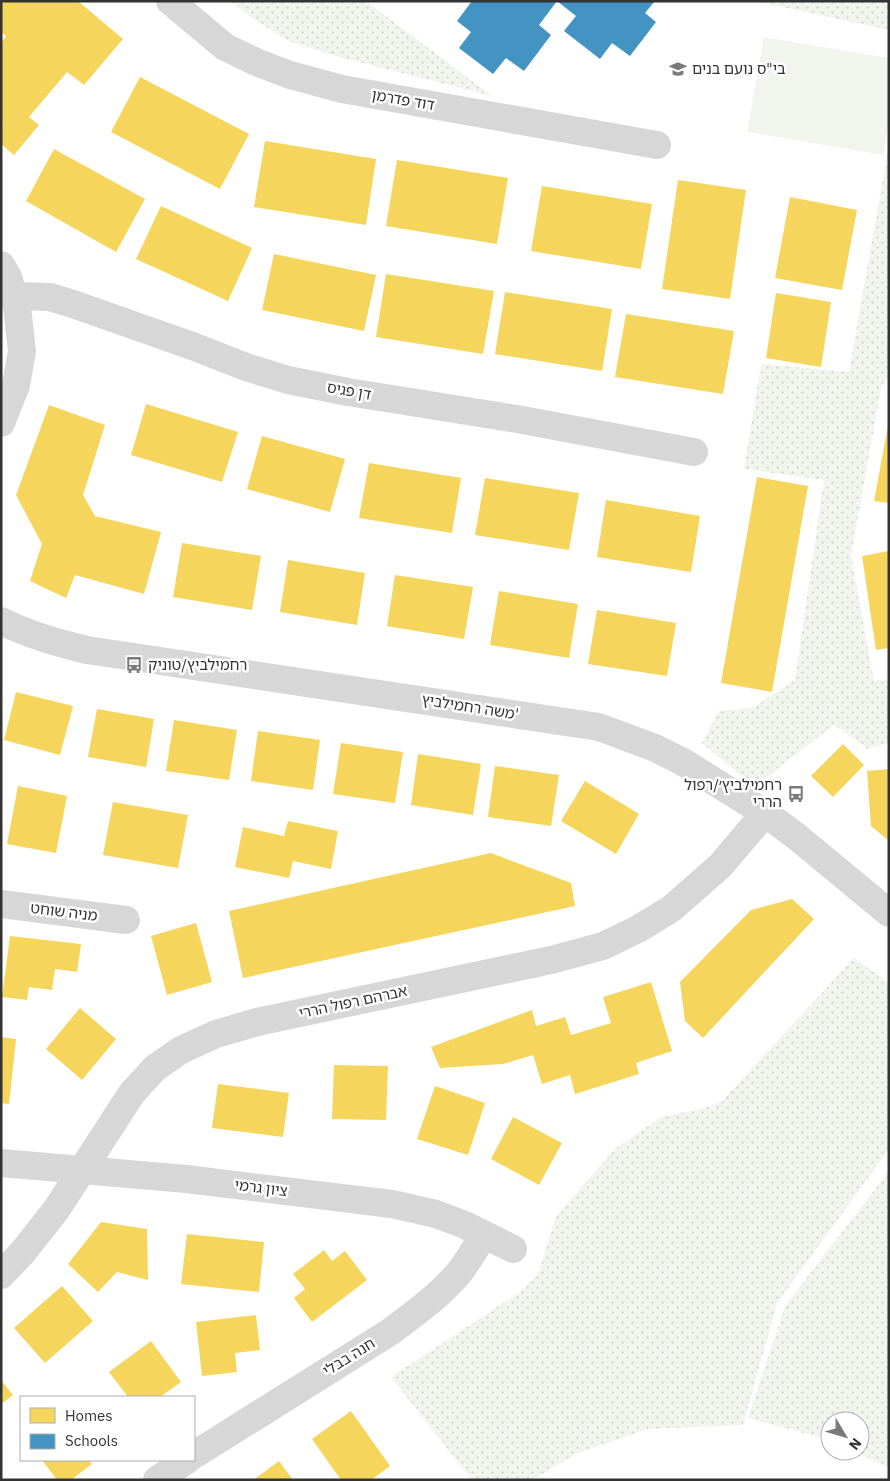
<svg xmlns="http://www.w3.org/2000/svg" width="890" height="1481" viewBox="0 0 890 1481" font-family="'IBM Plex Sans','Noto Sans Hebrew',sans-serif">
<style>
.grass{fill:url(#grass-dots)}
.garden{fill:#f1f5ed}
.homes{fill:#f6d55c}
.schools{fill:#4393c3}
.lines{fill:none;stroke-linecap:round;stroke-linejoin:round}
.minor{stroke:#d7d7d7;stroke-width:28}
.labels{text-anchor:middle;stroke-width:5;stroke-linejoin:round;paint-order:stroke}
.poi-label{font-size:15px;fill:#333;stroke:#fff;text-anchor:start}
.street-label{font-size:15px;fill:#333;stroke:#fff}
</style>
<defs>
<pattern id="grass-dots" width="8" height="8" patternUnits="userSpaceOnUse" patternTransform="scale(1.25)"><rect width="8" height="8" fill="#f1f5ed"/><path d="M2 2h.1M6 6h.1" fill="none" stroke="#cfd2cc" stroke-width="1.8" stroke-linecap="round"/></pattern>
</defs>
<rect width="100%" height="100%" fill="#fff"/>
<g class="grass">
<polygon points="230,1 366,1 492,96 343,58 288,41 255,20"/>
<polygon points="755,1 889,1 889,30"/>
<polygon points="889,145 889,375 881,388 851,556 874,681 889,679 889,743 868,749 834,725 754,787 702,743 719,711 752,708 795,680 824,480 744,469 761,364 849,372"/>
<polygon points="854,958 889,983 889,1149 777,1303 743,1425 648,1429 578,1453 532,1480 472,1480 391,1377 520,1292 538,1274 556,1216 615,1149 661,1117 701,1109 721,1102"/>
<polygon points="889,1171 889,1468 854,1451 860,1451 860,1421 830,1421 830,1440 748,1418 785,1306"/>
</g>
<polygon class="garden" points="764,37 889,58 889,120 883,155 747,132"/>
<g class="homes">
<polygon points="1,1 51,2 78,1 123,39 84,85 67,72 29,117 39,125 14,155 1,144 1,129 3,127 1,125 1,43 6,36 1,32"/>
<polygon points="140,77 249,134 220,189 111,132"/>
<polygon points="265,141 376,159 366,225 254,207"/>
<polygon points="54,149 145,199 116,252 26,201"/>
<polygon points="397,160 508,178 497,244 386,226"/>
<polygon points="678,180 746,190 730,299 662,289"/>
<polygon points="542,186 652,204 641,269 531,251"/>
<polygon points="790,197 857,210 842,290 775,278"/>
<polygon points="161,206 252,248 228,301 136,259"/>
<polygon points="274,254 376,275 364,331 262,310"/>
<polygon points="386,274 494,291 483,354 376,337"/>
<polygon points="505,292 612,309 602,371 495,354"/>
<polygon points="776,293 831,302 821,367 766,358"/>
<polygon points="626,314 734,331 723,394 615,377"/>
<polygon points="146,404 238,432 222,482 131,455"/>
<polygon points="49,405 105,425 83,495 95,516 161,532 144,594 75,575 66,598 30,581 42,544 16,495"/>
<polygon points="888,426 889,426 889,503 874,501"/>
<polygon points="262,436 345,459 330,512 247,489"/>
<polygon points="369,463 461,478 452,533 359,518"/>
<polygon points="757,477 808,486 772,692 721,683"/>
<polygon points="485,478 579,493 569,550 475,535"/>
<polygon points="606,500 700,516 691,572 597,557"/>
<polygon points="182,543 261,556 252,610 173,597"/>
<polygon points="889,551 889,648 876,650 862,556"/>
<polygon points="288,560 365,573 357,625 280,612"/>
<polygon points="395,575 473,587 464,639 387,626"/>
<polygon points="499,591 578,604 569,658 490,645"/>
<polygon points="597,610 676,623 667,676 588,664"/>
<polygon points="16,692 73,706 60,755 4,740"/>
<polygon points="97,709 154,719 146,767 88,757"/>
<polygon points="174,720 237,730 229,780 166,771"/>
<polygon points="258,731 320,740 313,790 251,781"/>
<polygon points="341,743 403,752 395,803 333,794"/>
<polygon points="843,744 864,765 833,797 811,776"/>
<polygon points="418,754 481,764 473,815 411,805"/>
<polygon points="495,766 559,775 551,826 488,817"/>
<polygon points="889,769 889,841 871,826 867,771"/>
<polygon points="585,781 639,814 616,854 561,821"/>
<polygon points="18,786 67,796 56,853 7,844"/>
<polygon points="113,802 188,815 178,868 103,855"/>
<polygon points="288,821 338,831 331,869 293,861 289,878 235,867 243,827 284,836"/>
<polygon points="491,853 571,883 575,906 243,978 229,911"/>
<polygon points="792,899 814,919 703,1038 685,1021 680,982 751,910"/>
<polygon points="196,923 212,982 167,995 151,936"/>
<polygon points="10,936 81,944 77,972 55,969 52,990 29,987 27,1000 2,997"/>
<polygon points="651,982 672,1051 636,1063 639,1074 575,1094 570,1075 542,1084 533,1055 503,1064 440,1068 431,1047 532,1010 536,1026 565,1017 571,1035 611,1023 603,997"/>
<polygon points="80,1008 116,1039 82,1080 46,1049"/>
<polygon points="1,1037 16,1039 9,1104 1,1103"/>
<polygon points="334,1065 388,1066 386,1120 332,1119"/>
<polygon points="218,1084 289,1093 283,1137 212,1128"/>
<polygon points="435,1086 485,1103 468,1155 417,1139"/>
<polygon points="513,1117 562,1143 539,1185 491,1159"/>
<polygon points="101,1222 147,1229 148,1280 117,1272 98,1292 68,1264"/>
<polygon points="187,1234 264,1242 259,1292 181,1284"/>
<polygon points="324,1250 332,1261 345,1251 367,1280 312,1322 294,1298 305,1289 293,1274"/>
<polygon points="62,1286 93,1321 45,1363 14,1328"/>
<polygon points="256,1315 260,1350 235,1353 237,1372 202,1376 196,1322"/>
<polygon points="151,1341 181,1382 160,1397 128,1397 109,1372"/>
<polygon points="1,1380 13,1395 1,1404"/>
<polygon points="351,1411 390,1466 371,1480 341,1480 312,1439"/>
<polygon points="42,1460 89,1460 92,1464 71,1480 57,1480"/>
<polygon points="279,1461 293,1480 253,1480 260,1475"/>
</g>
<g class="schools">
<polygon points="472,1 557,1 539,25 551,35 524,71 506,58 493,74 459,48 471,32 457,21"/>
<polygon points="557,1 655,1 645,13 656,22 630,56 612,43 600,59 564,31 576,16"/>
</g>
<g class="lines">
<g class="minor">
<polyline points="170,1 225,47 256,62 290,75 342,89 657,145"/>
<polyline points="1,265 8,277 17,307 22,351 16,385 1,423"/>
<polyline points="14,296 50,297 73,304 195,347 246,367 288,380 348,392 517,419 694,452"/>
<path d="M1 621C29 635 57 643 87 650L599 727 655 748 683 762 765 813 796 836 889 913"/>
<polyline points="1,904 126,920"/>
<polyline points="1,1163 186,1179 392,1204 436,1214 465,1225 513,1249"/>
<polyline points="1,1275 22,1253 56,1210 132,1093 155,1068 181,1050 216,1034 257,1022 551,960 603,946 638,929 671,909 720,866 765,813"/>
<path d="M194 1455 390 1332C414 1314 438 1297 458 1274 468 1262 475 1248 484 1235"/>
<polyline points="157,1480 187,1460"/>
</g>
</g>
<defs>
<g id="school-bare" transform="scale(1.35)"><path d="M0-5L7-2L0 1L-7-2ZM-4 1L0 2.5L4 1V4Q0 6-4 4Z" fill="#7a7a7a" stroke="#fff" stroke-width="2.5" paint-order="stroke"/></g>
<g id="bus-bare" transform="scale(1.35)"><path d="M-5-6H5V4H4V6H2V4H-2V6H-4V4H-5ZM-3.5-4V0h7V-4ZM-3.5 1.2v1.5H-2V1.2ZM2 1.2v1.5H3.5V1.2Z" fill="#7a7a7a" stroke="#fff" stroke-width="2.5" paint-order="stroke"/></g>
</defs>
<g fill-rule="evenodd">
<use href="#school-bare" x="678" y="69"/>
<use href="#bus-bare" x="134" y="665"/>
<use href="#bus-bare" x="796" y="794"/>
</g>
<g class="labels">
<g class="poi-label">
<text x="692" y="74">בי"ס נועם בנים</text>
<text x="148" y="670">רחמילביץ/טוניק</text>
<text x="782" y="790" text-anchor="end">רחמילביץ׳/רפול<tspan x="782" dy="17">הררי</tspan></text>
</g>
<g class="street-label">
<text transform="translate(403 100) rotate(10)" y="5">דוד פדרמן</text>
<text transform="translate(349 391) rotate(10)" y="5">דן פגיס</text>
<text transform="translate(470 707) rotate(9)" y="5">משה רחמילביץ'</text>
<text transform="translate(64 912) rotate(7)" y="5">מניה שוחט</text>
<text transform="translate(353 1002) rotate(-12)" y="5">אברהם רפול הררי</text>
<text transform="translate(261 1188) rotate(7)" y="5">ציון גרמי</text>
<text transform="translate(349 1357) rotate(-32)" y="5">חנה בבלי</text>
</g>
</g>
<rect width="890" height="1481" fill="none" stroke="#333333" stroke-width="5"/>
<rect x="20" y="1396" width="175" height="65" fill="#ffffff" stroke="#adadad"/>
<rect x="30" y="1408" width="25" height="15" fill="#f6d55c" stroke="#adadad"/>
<text x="65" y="1421" font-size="15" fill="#333333">Homes</text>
<rect x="30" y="1434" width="25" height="15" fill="#4393c3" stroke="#adadad"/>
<text x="65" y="1446" font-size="15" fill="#333333">Schools</text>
<g transform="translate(845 1436) rotate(128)"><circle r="24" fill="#ffffff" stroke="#adadad"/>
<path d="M0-4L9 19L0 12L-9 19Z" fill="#7a7a7a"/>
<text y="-8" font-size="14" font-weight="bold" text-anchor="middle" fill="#333333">N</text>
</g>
</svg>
